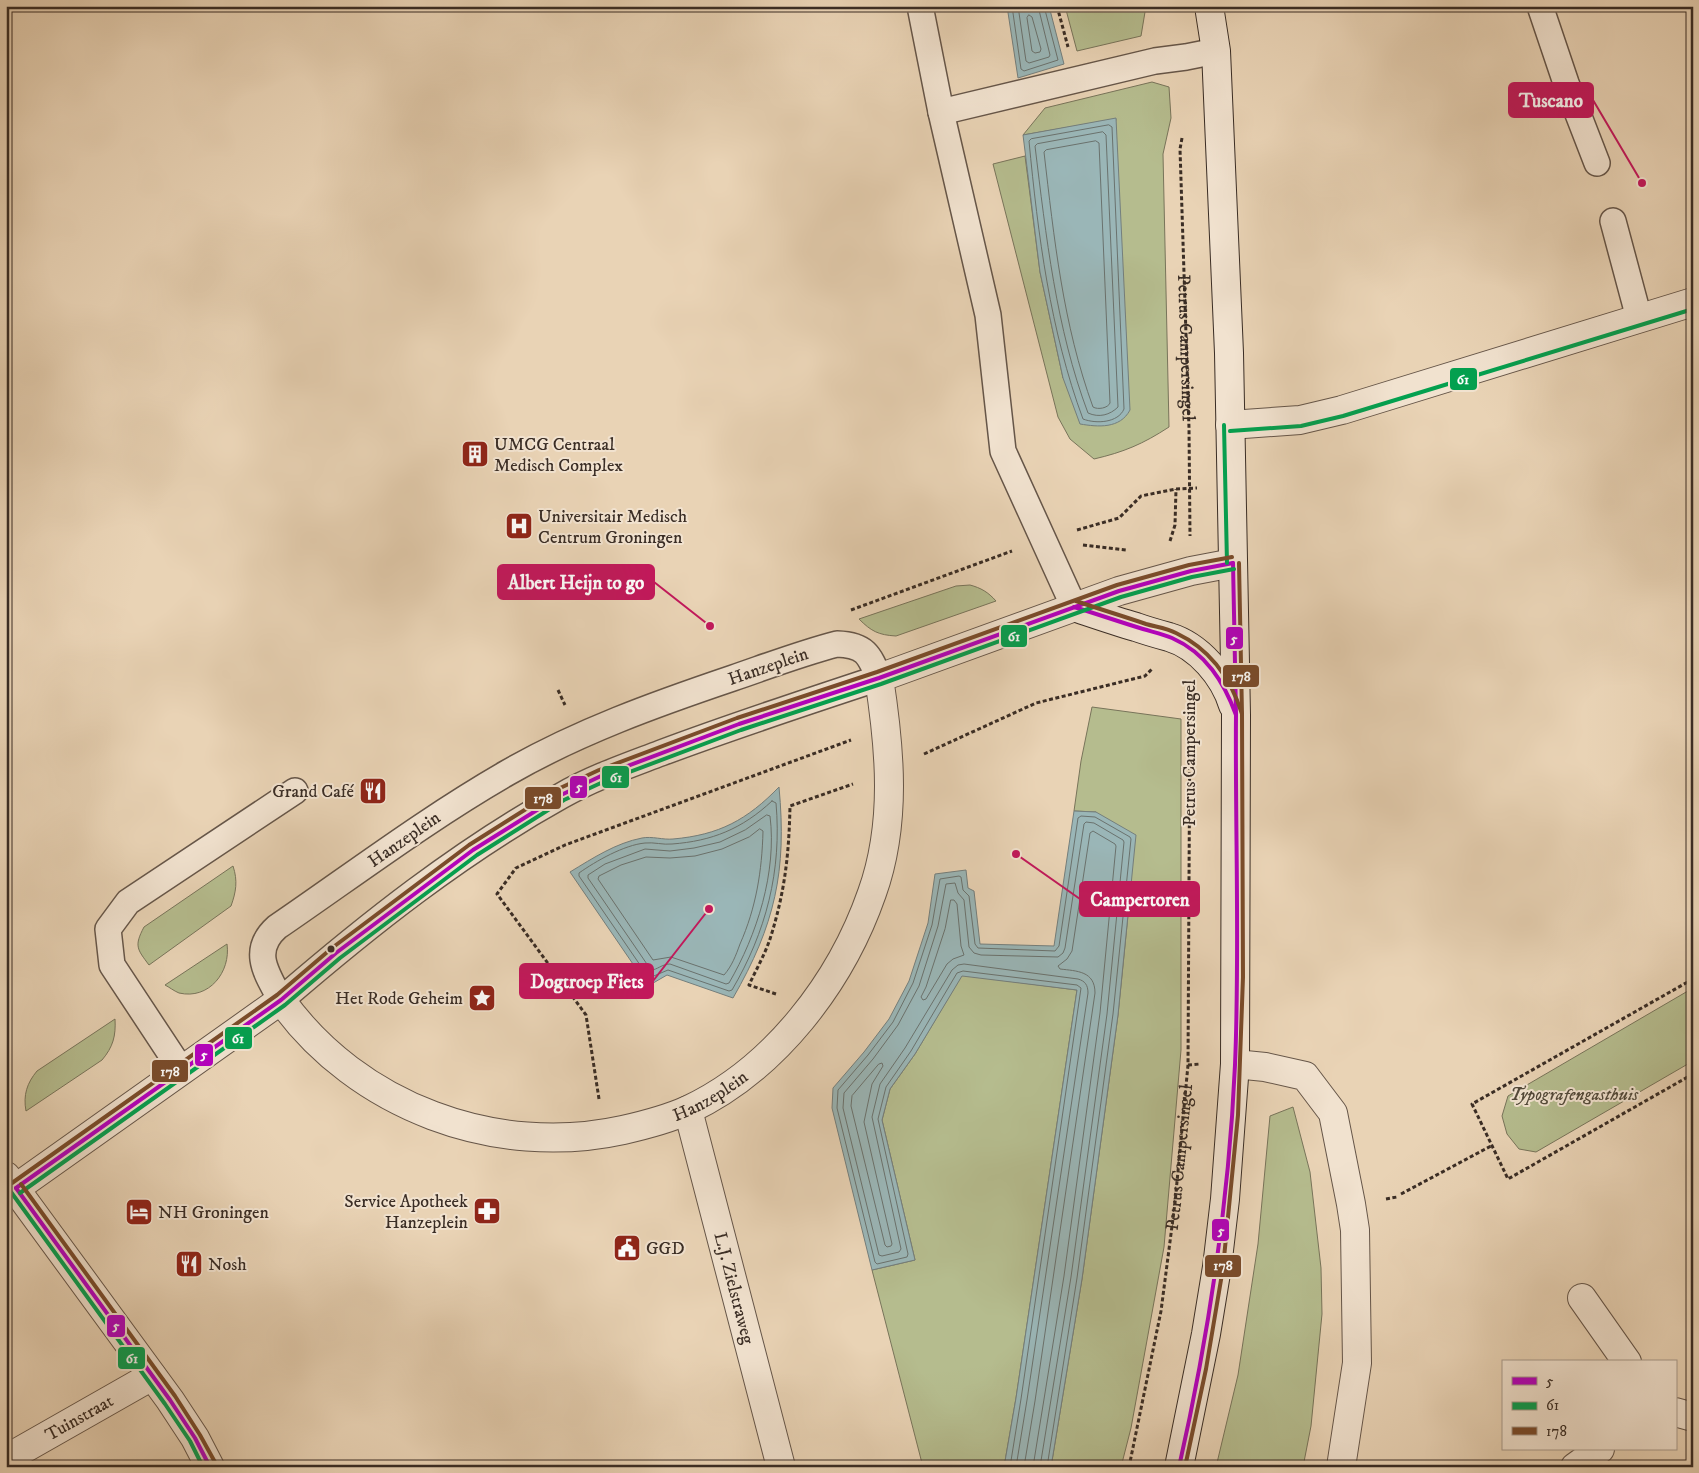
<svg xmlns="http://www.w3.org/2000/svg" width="1699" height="1473" viewBox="0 0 1699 1473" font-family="'IM FELL DW Pica',serif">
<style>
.green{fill:#b5bc8e;stroke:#78745a}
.water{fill:#9ab6b7;stroke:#747f7d}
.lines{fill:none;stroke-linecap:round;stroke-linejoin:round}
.shore{stroke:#6a726e;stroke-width:1}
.service-casing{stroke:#665649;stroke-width:28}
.minor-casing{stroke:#665649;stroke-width:30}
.tertiary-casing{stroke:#665649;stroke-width:30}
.secondary-casing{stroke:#3a2d25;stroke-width:30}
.path{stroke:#3a2d25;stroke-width:3;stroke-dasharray:4 2.5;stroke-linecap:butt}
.service{stroke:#f1e2cf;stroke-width:25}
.minor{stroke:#f1e2cf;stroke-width:28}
.tertiary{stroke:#f1e2cf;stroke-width:28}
.secondary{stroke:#f1e2cf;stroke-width:28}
.bus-1-casing{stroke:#f1e2cf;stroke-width:8}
.bus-2-casing{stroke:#f1e2cf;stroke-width:8}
.bus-3-casing{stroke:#f1e2cf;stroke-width:8}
.bus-1{stroke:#b400be;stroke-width:4}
.bus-2{stroke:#03a04f;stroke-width:4}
.bus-3{stroke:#7a4b2a;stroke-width:4}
.bus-dot{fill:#3a2d25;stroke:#f1e2cf;stroke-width:2}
.labels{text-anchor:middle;stroke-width:4;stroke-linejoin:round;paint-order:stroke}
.street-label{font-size:18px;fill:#3a2d25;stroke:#f1e2cf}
.poi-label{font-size:18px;fill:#3a2d25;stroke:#f1e2cf;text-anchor:start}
.park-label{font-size:18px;font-style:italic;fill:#534a3a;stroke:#f1e2cf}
.leader{fill:none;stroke:#c2185b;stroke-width:2}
.callout-dot{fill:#c2185b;stroke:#f1e2cf;stroke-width:2}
.callout{fill:#c2185b;stroke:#c2185b;stroke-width:2}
.callout-label{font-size:19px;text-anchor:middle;font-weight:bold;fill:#fff}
.line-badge{stroke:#f1e2cf;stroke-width:2}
.badge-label{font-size:14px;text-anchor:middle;font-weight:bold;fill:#fff}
</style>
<rect width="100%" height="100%" fill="#e9d3b5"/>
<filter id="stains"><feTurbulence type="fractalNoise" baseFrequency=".004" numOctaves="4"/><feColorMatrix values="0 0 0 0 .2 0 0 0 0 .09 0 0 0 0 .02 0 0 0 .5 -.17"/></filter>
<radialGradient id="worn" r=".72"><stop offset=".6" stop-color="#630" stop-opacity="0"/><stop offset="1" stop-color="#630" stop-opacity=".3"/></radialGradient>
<g class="green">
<polygon points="1065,6 1146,6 1141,36 1077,51"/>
<path d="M1152 82 1169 87 1171 118 1163 154 1169 427C1143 444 1124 452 1094 459L1070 439 1058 417 993 164 1025 156 1040 272 1063 378 1116 119 1023 135 1045 108Z"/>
<path d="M970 585C981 588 988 592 996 601L896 636C878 635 871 631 859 619L956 586Z"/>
<polygon points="1092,707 1181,719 1181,1050 1164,1247 1131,1428 1121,1467 1051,1467 1082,1279 1118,1015 1131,885 1096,812 1074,811 1081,761"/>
<path d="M233 866C238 881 236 892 231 906L149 965C137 949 134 946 144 927Z"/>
<path d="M227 944C231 972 209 1000 179 993 174 991 169 987 165 985Z"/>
<polygon points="962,975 1077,990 1016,1398 1004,1467 923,1467 872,1270 915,1260 882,1120 890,1089 915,1054"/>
<polygon points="1693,988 1693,1061 1536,1152 1519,1149 1507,1134 1502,1116 1508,1096"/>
<path d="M115 1019C116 1036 113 1047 102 1060L26 1111C23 1095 27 1083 37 1071Z"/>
<polygon points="1293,1107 1310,1172 1321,1268 1322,1314 1311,1426 1303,1467 1216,1467 1238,1375 1258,1244 1270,1116"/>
</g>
<g class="water">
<polygon points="1007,6 1049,6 1064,64 1018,78"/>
<path d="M1116 118 1130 410C1120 429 1098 427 1080 424L1063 378 1040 272 1023 135Z"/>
<path d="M779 787C787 871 775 925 733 998L667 975 648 986 570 872C593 858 616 843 642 838 652 836 663 840 673 839 719 835 747 820 779 787Z"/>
<polygon points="1074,811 1096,812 1136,835 1118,1015 1082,1279 1051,1467 1004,1467 1016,1398 1077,990 962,976 915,1054 890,1089 882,1120 915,1260 872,1270 832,1108 833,1088 864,1052 889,1019 909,981 928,923 935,874 966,870 968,888 974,891 980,944 1054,946"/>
</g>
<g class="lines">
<g class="shore">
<polyline points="1012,6 1021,69 1024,71 1058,60 1044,6"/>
<polyline points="1018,6 1026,61 1029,63 1049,57 1050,55 1038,6"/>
<polygon points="1029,15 1032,17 1041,49 1040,52 1035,53 1032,51 1027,18"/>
<path d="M1109 125 1112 127 1124 409C1118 423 1096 424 1083 419 1050 330 1038 235 1029 141L1031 139Z"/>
<path d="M1103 132 1106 135 1118 407C1110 415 1099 418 1088 413 1056 328 1046 236 1035 146L1037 144Z"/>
<path d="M1096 141 1099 143 1110 403C1108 408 1098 410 1093 407 1063 325 1054 238 1044 152L1046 150Z"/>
<path d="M772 801 776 803C782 871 766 932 732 990L729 991 668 970 649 978 579 876V873C596 861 624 845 645 843 654 842 663 845 672 844 712 841 742 829 772 801Z"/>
<path d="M767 815 770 816C777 872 757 935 729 983L726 984 670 964C662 964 657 970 651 970L588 878V875L605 864 645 849 670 851 694 848 720 842 745 830Z"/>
<path d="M760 829 763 831C762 871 756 908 740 944 736 955 732 966 724 975L671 957 653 960 598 879 599 876 621 865 646 857 670 858 695 856 722 849 749 837Z"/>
<polygon points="951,900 954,900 957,904 961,946 964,955 953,959 947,964 926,999 923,1000 921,997 926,987 945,929"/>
<polygon points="879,1064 882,1063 883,1066 872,1084 864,1122 892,1244 891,1246 887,1247 885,1245 851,1106 852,1096"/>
<polyline points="1010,1467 1021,1399 1081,988 1077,985 963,971 957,973 911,1051 886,1087 878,1119 908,1254 907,1257 877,1264 875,1262 837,1108 838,1090 868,1055 893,1022 913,983 932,925 940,879 959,876 961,877 963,890 969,896 975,944 978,948 1055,951 1059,946 1078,818 1081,816 1095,817 1130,837 1131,839 1113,1014 1077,1278 1047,1467"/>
<path d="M1016 1467 1027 1400 1088 993C1088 985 1085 981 1078 979L964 964 958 965 952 970 905 1048 880 1084 872 1117 901 1249 899 1252 882 1256 879 1255 843 1108 844 1093 873 1059 898 1025 919 986 938 926 946 884 955 883 958 893 964 900 969 947 974 953 981 955 1058 957 1063 953 1065 948 1084 824 1086 822 1094 823 1123 840 1124 842 1107 1014 1071 1277 1040 1467"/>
<path d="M1024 1467 1035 1401 1095 993C1095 971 1077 971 1060 969L1058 966 1067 959 1072 951 1090 833 1093 831 1115 844 1116 846 1100 1013 1064 1276 1033 1467"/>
</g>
<g class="service-casing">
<g id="service">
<polyline points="920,6 941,112 988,315 1003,451 1074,607"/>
<polyline points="1540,6 1566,83 1597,163"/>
<polyline points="941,112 1155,61 1186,57 1216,51"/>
<polyline points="1613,221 1639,318"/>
<path d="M837 644C865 645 869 654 879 678 806 702 733 726 661 753 627 766 592 778 561 796 460 852 368 925 281 1000 267 974 250 951 277 927 353 875 427 819 507 773 578 732 656 704 733 678 768 666 802 653 837 644Z"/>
<polyline points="182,1071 112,965 108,929 128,902 295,791"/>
</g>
</g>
<g class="minor-casing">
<g id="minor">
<polyline points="1230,425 1300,420 1342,410 1693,302"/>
<polyline points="1235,1064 1265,1067 1305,1076 1333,1113 1351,1204 1355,1230 1357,1363 1341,1467"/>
<polyline points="1582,1298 1627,1362"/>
<polyline points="1675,1412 1693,1417"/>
<path id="s3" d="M6 1459 152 1376"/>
<polyline points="1575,1467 1600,1449"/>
</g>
</g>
<g class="tertiary-casing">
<g id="tertiary">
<path id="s4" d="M688 1110 781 1467"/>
<polyline points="6,1176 170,1400 195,1438 210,1467"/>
<path id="s5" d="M16 1188 281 1000C357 1107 496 1158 623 1130 645 1125 668 1119 688 1110 775 1069 841 982 872 893 897 823 890 749 879 678L1119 591 1191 571 1233 563"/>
</g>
</g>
<g class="secondary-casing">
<g id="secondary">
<path d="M1074 607C1095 614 1115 621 1136 627 1147 631 1158 634 1169 637 1199 646 1224 676 1233 705"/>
<polyline points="1179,1467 1206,1334 1217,1267 1225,1199 1235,1064 1236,715 1229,353 1216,51 1209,6"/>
</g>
</g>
<g class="path">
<polyline points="1057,6 1068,47"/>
<path id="s1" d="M1182 138 1180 149 1189 428 1190 536"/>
<polyline points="1077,530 1119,518 1141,496 1176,489 1197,488"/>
<polyline points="1170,541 1175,525 1176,489"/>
<polyline points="1083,545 1126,550"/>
<polyline points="851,610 1012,551"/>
<polyline points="558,690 565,705"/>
<polyline points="924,754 1036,703 1145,676 1153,668"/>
<polyline points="1693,979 1472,1104 1508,1179 1693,1074"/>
<path d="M776 994 749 985C756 970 765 954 770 939 785 892 789 854 790 806L853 784"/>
<polyline points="1188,1065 1200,1064"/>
<polyline points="599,1099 586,1015 497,894 516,868 565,845 851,740"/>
<polyline points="1401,1194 1491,1146"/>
<polyline points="1386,1199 1397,1197"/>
<path id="s2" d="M1129 1467 1161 1311 1175 1203 1188 1065 1190 700"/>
</g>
<use href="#service" class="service"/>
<use href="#minor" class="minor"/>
<use href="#tertiary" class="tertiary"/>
<use href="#secondary" class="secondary"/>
<g class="bus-1-casing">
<g id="bus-1">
<polyline points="1233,563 1236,714"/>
<path d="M1074 607C1097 614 1120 622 1143 629 1153 632 1163 634 1172 638 1206 653 1224 682 1236 715 1235 831 1240 948 1235 1065 1229 1200 1209 1334 1179 1467"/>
<polyline points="16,1188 281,1000 336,953 473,850 561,795 601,776 739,724 879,678 1119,591 1191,571 1233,563"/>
<polyline points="16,1188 170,1400 195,1438 210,1467"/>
</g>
</g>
<g class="bus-2-casing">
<g id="bus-2">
<polyline points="1224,425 1227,563"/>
<polyline points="1230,431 1301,426 1343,416 1693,309"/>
<polyline points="11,1192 165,1404 190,1441 203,1467"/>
<polyline points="20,1193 285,1005 340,958 477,855 564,800 603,782 741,730 881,684 1121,597 1192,577 1234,569"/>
</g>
</g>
<g class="bus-3-casing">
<g id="bus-3">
<polyline points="1239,563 1242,714"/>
<path d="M1076 601C1099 609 1123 616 1146 624 1156 627 1166 628 1176 633 1210 649 1231 679 1242 714L1243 977 1238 1115 1223 1268 1206 1369 1185 1467"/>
<polyline points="12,1183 277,995 332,948 469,845 558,789 599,770 737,718 877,672 1117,585 1189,565 1232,557"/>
<polyline points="21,1184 175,1396 200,1435 216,1464"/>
</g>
</g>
<use href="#bus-1" class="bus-1"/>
<use href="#bus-2" class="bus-2"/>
<use href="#bus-3" class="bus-3"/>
</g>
<defs>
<g id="building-square" transform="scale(1.4375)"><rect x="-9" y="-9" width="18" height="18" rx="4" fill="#8f2418" stroke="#f1e2cf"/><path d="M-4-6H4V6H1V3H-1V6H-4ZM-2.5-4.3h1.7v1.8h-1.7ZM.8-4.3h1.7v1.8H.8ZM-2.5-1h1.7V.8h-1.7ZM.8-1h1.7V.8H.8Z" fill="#fff"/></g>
<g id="hospital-square" transform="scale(1.4375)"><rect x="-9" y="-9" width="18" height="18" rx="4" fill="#8f2418" stroke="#f1e2cf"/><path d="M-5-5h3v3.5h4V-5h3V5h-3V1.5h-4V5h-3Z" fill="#fff"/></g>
<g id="restaurant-square" transform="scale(1.4375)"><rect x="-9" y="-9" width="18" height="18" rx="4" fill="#8f2418" stroke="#f1e2cf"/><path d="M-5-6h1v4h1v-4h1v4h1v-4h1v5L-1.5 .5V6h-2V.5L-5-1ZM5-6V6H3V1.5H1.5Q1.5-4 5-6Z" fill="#fff"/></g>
<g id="sight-square" transform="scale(1.4375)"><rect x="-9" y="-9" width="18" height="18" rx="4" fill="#8f2418" stroke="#f1e2cf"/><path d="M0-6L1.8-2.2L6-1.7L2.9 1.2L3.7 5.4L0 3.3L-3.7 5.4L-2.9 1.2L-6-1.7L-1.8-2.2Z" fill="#fff"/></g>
<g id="pharmacy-square" transform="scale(1.4375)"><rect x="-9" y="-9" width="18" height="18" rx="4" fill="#8f2418" stroke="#f1e2cf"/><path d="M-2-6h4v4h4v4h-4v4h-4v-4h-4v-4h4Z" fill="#fff"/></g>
<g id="hotel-square" transform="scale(1.4375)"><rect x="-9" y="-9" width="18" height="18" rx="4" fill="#8f2418" stroke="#f1e2cf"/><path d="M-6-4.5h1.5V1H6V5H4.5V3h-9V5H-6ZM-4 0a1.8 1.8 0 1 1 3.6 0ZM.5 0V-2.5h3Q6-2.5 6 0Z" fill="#fff"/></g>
<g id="civic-square" transform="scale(1.4375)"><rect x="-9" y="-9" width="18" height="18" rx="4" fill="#8f2418" stroke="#f1e2cf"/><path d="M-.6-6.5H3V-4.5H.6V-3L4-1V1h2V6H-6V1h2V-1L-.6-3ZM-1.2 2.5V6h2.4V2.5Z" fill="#fff"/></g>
</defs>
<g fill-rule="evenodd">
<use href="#building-square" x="475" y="454"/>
<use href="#hospital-square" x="519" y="526"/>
<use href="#restaurant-square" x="373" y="791"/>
<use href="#sight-square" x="482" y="998"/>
<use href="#pharmacy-square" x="487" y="1211"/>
<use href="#hotel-square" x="139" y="1212"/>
<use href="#civic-square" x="627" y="1248"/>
<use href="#restaurant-square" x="189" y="1264"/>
</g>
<circle class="bus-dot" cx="331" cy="949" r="4.5"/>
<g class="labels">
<g class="street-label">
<text dy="6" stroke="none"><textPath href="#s1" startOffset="210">Petrus Campersingel</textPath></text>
<text transform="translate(768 666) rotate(-19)" y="6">Hanzeplein</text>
<text transform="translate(1189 753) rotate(-90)" y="6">Petrus Campersingel</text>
<text transform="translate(404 839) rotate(-35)" y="6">Hanzeplein</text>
<text dy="6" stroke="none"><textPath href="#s5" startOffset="806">Hanzeplein</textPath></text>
<text dy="6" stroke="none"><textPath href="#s2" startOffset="314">Petrus Campersingel</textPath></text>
<text dy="6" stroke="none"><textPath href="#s4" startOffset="184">L.J. Zielstraweg</textPath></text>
<text dy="6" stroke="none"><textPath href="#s3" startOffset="84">Tuinstraat</textPath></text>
</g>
<g class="poi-label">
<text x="494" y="450">UMCG Centraal<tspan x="494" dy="21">Medisch Complex</tspan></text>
<text x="538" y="522">Universitair Medisch<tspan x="538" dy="21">Centrum Groningen</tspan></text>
<text x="354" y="797" text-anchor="end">Grand Café</text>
<text x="463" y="1004" text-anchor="end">Het Rode Geheim</text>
<text x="468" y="1207" text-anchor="end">Service Apotheek<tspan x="468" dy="21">Hanzeplein</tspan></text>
<text x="158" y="1218">NH Groningen</text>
<text x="646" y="1254">GGD</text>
<text x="208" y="1270">Nosh</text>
</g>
<g class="park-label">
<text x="1574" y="1100">Typografengasthuis</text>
</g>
</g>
<path class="leader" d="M1642 183L1593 100M710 626L654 582M1016 854L1080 899M709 909L653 981"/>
<g class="callout-dot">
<circle cx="1642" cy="183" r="5"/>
<circle cx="710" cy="626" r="5"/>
<circle cx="1016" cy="854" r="5"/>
<circle cx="709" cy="909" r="5"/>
</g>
<g class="callout">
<rect x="1509" y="83" width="84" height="34" rx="5"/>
<rect x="498" y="565" width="156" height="34" rx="5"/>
<rect x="1080" y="882" width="119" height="34" rx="5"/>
<rect x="520" y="964" width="133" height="34" rx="5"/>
</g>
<g class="callout-label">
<text x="1551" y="107">Tuscano</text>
<text x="576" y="589">Albert Heijn to go</text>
<text x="1140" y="906">Campertoren</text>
<text x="587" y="988">Dogtroep Fiets</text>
</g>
<g class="line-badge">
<rect x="1449" y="367" width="29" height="24" rx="5" fill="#03a04f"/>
<rect x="1000" y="624" width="28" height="24" rx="5" fill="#03a04f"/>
<rect x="1225" y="626" width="19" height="24" rx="5" fill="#b400be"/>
<rect x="1222" y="664" width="38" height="24" rx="5" fill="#7a4b2a"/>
<rect x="601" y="765" width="29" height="24" rx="5" fill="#03a04f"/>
<rect x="569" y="775" width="19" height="24" rx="5" fill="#b400be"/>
<rect x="524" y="786" width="38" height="24" rx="5" fill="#7a4b2a"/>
<rect x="224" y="1026" width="29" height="24" rx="5" fill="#03a04f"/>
<rect x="194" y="1043" width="20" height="24" rx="5" fill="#b400be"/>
<rect x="151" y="1059" width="38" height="24" rx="5" fill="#7a4b2a"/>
<rect x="1211" y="1218" width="19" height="24" rx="5" fill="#b400be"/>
<rect x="1204" y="1254" width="38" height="24" rx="5" fill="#7a4b2a"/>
<rect x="106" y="1314" width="20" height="24" rx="5" fill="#b400be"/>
<rect x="117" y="1346" width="29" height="24" rx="5" fill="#03a04f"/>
</g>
<g class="badge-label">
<text x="1463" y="384">61</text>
<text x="1014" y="641">61</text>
<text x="1234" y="643">5</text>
<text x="1241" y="681">178</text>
<text x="616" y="782">61</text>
<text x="579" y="791">5</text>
<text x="543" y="803">178</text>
<text x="238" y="1043">61</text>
<text x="204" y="1059">5</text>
<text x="170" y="1076">178</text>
<text x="1221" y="1235">5</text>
<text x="1223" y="1270">178</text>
<text x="116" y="1330">5</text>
<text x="132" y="1363">61</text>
</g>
<rect width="1699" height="1473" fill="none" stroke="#e9d3b5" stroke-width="25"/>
<rect x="8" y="8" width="1684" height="1458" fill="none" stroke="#3a2d25" stroke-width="2.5"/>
<rect x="12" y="12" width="1674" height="1448" fill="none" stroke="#3a2d25"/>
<rect x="1502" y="1360" width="175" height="90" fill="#f1e2cf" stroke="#a89a8b"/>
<rect x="1512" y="1377" width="25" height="8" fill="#b400be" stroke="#a89a8b"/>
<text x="1546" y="1386" font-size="15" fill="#3a2d25">5</text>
<rect x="1512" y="1402" width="25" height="8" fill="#03a04f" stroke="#a89a8b"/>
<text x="1546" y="1410" font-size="15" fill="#3a2d25">61</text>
<rect x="1512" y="1427" width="25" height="8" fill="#7a4b2a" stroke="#a89a8b"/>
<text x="1546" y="1436" font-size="15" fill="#3a2d25">178</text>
<rect width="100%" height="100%" filter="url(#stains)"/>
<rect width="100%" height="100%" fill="url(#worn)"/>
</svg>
